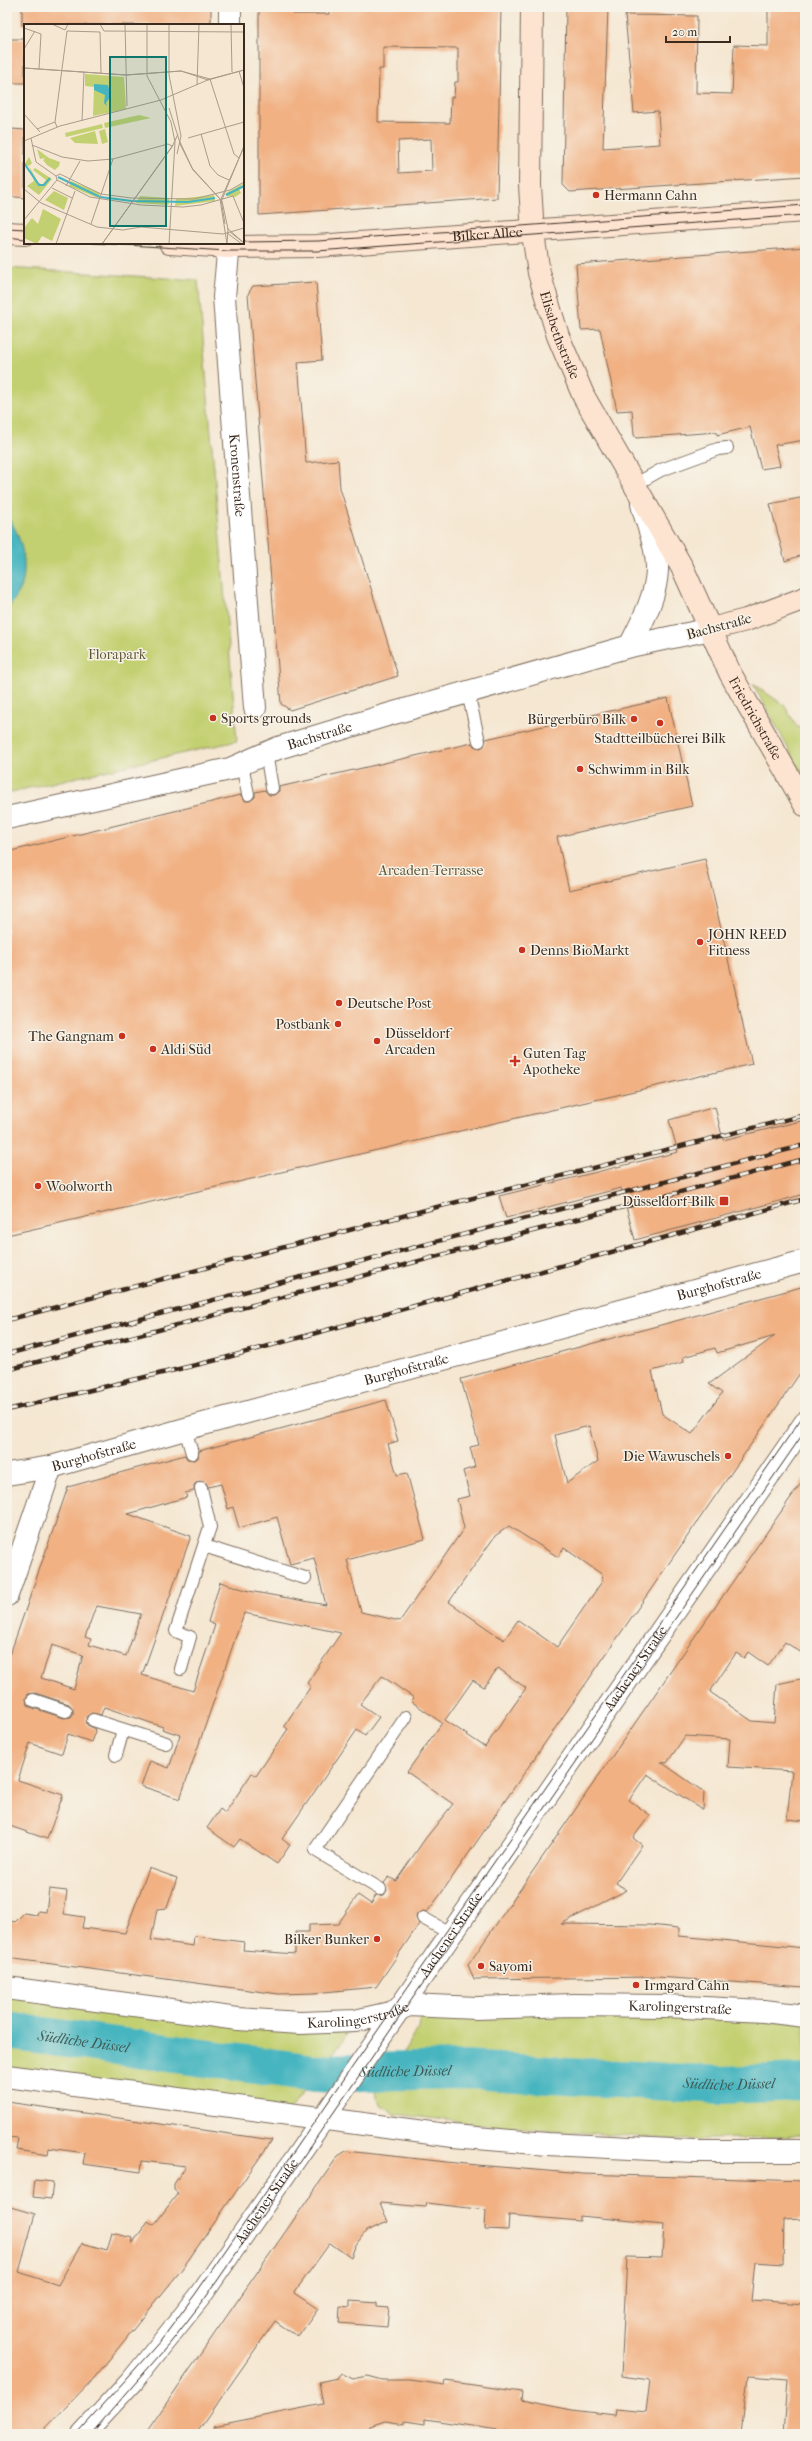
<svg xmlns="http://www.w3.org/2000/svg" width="812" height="2441" viewBox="0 0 812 2441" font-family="'IM FELL French Canon',serif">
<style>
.green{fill:#c3d071;stroke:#7f7d48}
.water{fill:#46b5c0;stroke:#40706f}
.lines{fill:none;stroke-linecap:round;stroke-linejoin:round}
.river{stroke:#46b5c0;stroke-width:38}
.building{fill:#f1b183;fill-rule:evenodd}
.lane-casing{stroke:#7c6c5d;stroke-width:14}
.street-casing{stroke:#7c6c5d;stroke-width:24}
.secondary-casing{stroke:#7c6c5d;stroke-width:24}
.lane{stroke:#fff;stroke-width:12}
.street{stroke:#fff;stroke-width:22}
.secondary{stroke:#fde4d1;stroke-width:22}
.tram{stroke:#3b2a1e;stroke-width:1}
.rail-casing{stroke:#3b2a1e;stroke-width:4.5}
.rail{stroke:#f7f3e8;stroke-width:3;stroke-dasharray:9;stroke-linecap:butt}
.poi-dot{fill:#c8321e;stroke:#f7f3e8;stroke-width:1.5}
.labels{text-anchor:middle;stroke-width:3;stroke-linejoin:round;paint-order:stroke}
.poi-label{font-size:14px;fill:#3b2a1e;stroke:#f7f3e8;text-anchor:start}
.street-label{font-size:14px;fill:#3b2a1e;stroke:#f7f3e8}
.park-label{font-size:14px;fill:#5d5433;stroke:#f7f3e8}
.water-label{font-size:15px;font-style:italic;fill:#3f5b57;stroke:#f7f3e8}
.inset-river{fill:none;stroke:#46b5c0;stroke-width:2}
.inset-road{fill:none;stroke:#ab9b8a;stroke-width:1}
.view{fill:#0f766e;fill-opacity:0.15;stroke:#0f766e;stroke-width:2}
.inset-edge{fill:none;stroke:#3b2a1e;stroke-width:2}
</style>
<rect width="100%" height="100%" fill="#f7f3e8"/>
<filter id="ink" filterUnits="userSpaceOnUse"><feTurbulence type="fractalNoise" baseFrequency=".025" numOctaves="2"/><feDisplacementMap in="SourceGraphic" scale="8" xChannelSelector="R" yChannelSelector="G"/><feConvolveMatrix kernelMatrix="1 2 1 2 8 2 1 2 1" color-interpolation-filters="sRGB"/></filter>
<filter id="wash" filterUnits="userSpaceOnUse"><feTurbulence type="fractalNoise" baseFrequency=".012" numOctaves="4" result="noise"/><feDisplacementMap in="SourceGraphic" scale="16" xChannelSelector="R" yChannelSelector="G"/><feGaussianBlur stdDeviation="0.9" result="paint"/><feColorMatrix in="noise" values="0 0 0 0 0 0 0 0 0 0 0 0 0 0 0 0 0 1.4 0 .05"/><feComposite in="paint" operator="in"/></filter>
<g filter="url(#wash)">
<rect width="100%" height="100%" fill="#f5e7d2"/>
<g class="green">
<polygon points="7,268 198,280 237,741 7,793"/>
<polygon points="753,684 784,705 798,728 805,724 805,779"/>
<polygon points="7,1991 351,2030 289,2110 7,2072"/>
<polygon points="425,2008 805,2022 805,2136 681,2140 496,2126 395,2114 380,2105 376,2091 419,2029 421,2011"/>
</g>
<path class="water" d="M7 516C21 534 29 565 21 588 18 595 11 604 7 610Z"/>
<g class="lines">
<path class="river" id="s1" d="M7 2031 314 2073 465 2070 720 2085 805 2082"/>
</g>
<g id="blocks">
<g class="building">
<rect x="22" y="7" width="189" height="18"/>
<path d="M259 7H293V14H329V7H501L497 198 259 215ZM383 47 458 48V82H455L454 97H451L450 123 378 122 379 69H383ZM431 139 432 171 399 173 398 141Z"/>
<polygon points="566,7 608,7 603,148 660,144 658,111 634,113 625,15 697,16 696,93 732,94 734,45 768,46 768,7 805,7 805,176 570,192 563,185"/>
<rect x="7" y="39" width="18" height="44"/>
<polygon points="12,129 25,130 25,198 7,196 7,163 10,163"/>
<polygon points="805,247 805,440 775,445 780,466 761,469 750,427 717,435 717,432 636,438 634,435 632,410 617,411 600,329 581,330 576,264"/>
<polygon points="316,282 322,360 298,362 306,463 338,460 340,488 398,676 290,710 281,704 248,294 253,286"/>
<polygon points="805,497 805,554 785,561 770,504"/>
<polygon points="668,698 692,806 557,837 569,890 705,859 752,1064 7,1235 7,852 236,796 241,795 245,801 250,801 255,797 255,792 265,790 269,795 274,795 279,791 279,787 472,743 474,746 480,748 484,746 486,739"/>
<polygon points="715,1107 723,1140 805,1120 805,1194 635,1240 621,1188 506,1218 499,1196 678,1152 669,1120"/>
<path d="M805 1286V1366L440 1895 427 1912 423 1911 417 1914 416 1918 419 1924 376 1987 314 1993 279 1994 7 1958V1920L15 1922 24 1913 37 1915 38 1911 46 1912 49 1889 67 1891 64 1914 84 1917 82 1928 125 1933 149 1868 177 1878 167 1908 157 1909 151 1940 193 1946 194 1936 244 1942 243 1950 295 1954V1932H309V1925L338 1924 358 1895 371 1904 376 1895H384L387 1890 384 1883 389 1877 396 1881 425 1839 453 1804 407 1772 442 1723 411 1701 414 1698 382 1676 360 1704 379 1717 365 1736 357 1730 282 1839 290 1845 277 1864 240 1839 234 1847 207 1828 220 1809 225 1813 252 1773 256 1776 288 1729 284 1726 311 1686 307 1683 341 1633 244 1613 180 1799 141 1786 150 1761 169 1768 180 1735 162 1729 163 1727 104 1707 101 1715 92 1713 86 1717 87 1725 96 1729 91 1742 68 1734 62 1754 30 1743 18 1780 63 1795 47 1839 7 1825V1663L68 1487 185 1455 187 1459 194 1460 198 1458 199 1451 386 1400 398 1441 388 1444 397 1475 407 1473 425 1539 347 1560 361 1612 400 1621 464 1528 457 1499 470 1496 463 1471 475 1467 470 1447 479 1445 461 1379ZM775 1336 709 1384 722 1393 692 1434 662 1414 652 1371 684 1362 683 1357 715 1348 717 1353ZM589 1426 598 1461 567 1483 555 1435ZM199 1481 206 1483 208 1487 221 1484 228 1509 233 1507 239 1528 277 1517 290 1564 314 1558 326 1605 249 1591 220 1582 208 1622 215 1625 193 1691 142 1675 191 1536 128 1514 187 1497 185 1493 194 1491V1485ZM509 1526 558 1557 564 1548 603 1575 601 1578 603 1580 557 1647 518 1620 504 1640 449 1602 495 1536ZM96 1606 141 1614 126 1656 89 1645 91 1639 85 1637ZM52 1645 83 1655 74 1689 41 1678ZM498 1668 526 1688 485 1747 445 1720 473 1680 484 1687ZM35 1693 69 1704 73 1709V1714L71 1717 64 1718 30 1707 27 1705 26 1698 28 1694Z"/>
<polygon points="805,1477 805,1655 785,1642 768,1666 748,1652 744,1658 736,1653 710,1692 752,1721 774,1723 777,1684 805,1678 805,1821 787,1819 792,1771 728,1767 730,1739 685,1736 667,1763 661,1762 704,1792 703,1810 647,1774 629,1800 650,1815 633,1838 642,1845 616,1883 627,1890 561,1924 649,1925 679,1928 679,1936 805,1948 805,1987 657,1977 474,1979 468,1965"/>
<polygon points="7,2102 272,2140 182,2269 95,2377 40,2434 7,2434 7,2206 35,2214 19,2272 58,2285 82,2243 107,2250 112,2233 133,2238 132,2244 148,2221 154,2225 178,2193 174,2190 174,2184 186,2166 142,2161 141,2172 83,2164 85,2153 49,2148 48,2155 16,2150 18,2138 7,2137"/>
<polygon points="346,2151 465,2164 582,2174 805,2181 805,2214 802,2214 802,2219 784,2220 783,2264 755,2262 751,2300 805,2304 805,2434 784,2434 788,2379 748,2376 741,2434 525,2434 425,2419 425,2424 405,2421 405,2424 385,2421 370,2426 368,2431 353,2434 215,2434 214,2426 323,2404 319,2382 337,2378 341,2373 353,2379 368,2376 383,2380 410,2380 445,2385 446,2381 522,2392 521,2400 572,2410 615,2415 616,2409 646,2412 650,2380 621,2376 627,2257 662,2258 664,2224 580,2216 580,2221 509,2215 508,2230 485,2229 486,2210 426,2203 425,2207 380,2203 388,2222 366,2231 355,2246 351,2258 330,2243 294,2293 318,2309 298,2337 275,2321 196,2434 145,2434 338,2156"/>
<polygon points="35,2180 53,2182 51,2199 33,2197"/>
<polygon points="350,2301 377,2303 377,2307 389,2308 387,2327 339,2323 340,2306 350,2307"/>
</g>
</g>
</g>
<g filter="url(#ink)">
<use href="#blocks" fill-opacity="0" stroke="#7c6c5d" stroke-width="1"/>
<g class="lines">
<g class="lane-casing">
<g id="lane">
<polyline points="636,484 661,470 718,449 727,448"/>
<polyline points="468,693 479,741"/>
<polyline points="266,753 272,788"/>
<polyline points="242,765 248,794"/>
<polyline points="185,1429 192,1453"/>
<polyline points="204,1546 305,1578"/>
<polyline points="181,1669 190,1637 176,1631 210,1527 201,1488"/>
<polyline points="33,1700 66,1711"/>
<polyline points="93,1720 166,1743"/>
<polyline points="116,1755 123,1730"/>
<polyline points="380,1889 315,1850 406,1717"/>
<polyline points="423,1918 451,1934"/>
</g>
</g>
<g class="street-casing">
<g id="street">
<polyline points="230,25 230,7"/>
<path id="s2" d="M229 243 224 297 255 708"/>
<path d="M630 646C642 622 656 597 657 570 658 549 647 525 642 504"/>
<path id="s3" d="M7 818 230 769 278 748 387 715 630 646 711 629"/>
<path id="s4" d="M7 1474 51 1467 185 1429 805 1261"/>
<polyline points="7,1595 51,1467"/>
<path id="s5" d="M7 1988 238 2019 300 2023 355 2021 390 2013 409 2005 477 2008 573 2005 665 2006 764 2011 805 2016"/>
<polyline points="7,2076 453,2136 547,2144 693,2151 805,2151"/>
<path id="s6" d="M83 2434 132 2381 201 2295 805 1423"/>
</g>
</g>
<g class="secondary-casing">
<g id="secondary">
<path id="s7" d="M532 7 530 185 533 234 539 273 558 336 584 397 683 569 730 673 805 805"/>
<polyline points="7,233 25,234"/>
<path id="s8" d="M170 243 228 247 317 246 805 211"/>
<polyline points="711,629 746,620 805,598"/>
</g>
</g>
<use href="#lane" class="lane"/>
<use href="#street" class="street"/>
<use href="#secondary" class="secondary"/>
<g class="tram">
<polyline points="7,228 25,229"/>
<polyline points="7,237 25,239"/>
<polyline points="243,242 318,241 805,205"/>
<polyline points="93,243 228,251 317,251 805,215"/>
<polyline points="77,2434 162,2339 196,2293 805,1413"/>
<polyline points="91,2434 171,2342 206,2297 805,1431"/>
</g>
<g class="rail-casing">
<g id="rail">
<polyline points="7,1320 437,1207 805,1115"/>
<polyline points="7,1354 805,1145"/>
<polyline points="7,1370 805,1159"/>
<polyline points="7,1410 221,1359 805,1199"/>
</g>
</g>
<use href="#rail" class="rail"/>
</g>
</g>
<g class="poi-dot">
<circle cx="596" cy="195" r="4"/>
<circle cx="213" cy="718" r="4"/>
<circle cx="634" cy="719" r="4"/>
<circle cx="660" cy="723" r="4"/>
<circle cx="580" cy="769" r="4"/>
<circle cx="700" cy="942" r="4"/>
<circle cx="522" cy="950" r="4"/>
<circle cx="339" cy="1003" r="4"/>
<circle cx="338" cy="1024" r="4"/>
<circle cx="122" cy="1036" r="4"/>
<circle cx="377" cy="1041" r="4"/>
<circle cx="153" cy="1049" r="4"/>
<path d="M513 1055h4v4h4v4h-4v4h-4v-4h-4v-4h4z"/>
<circle cx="38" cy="1186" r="4"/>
<rect x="719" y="1196" width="10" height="10" rx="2"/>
<circle cx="728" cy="1456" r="4"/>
<circle cx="377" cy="1939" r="4"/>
<circle cx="481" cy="1966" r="4"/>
<circle cx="636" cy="1985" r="4"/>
</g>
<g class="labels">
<g class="poi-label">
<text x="604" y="200">Hermann Cahn</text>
<text x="221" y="723">Sports grounds</text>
<text x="626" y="724" text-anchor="end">Bürgerbüro Bilk</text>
<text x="660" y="743" text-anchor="middle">Stadtteilbücherei Bilk</text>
<text x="588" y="774">Schwimm in Bilk</text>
<text x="708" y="939">JOHN REED<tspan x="708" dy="16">Fitness</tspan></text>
<text x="530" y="955">Denns BioMarkt</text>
<text x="347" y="1008">Deutsche Post</text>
<text x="330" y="1029" text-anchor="end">Postbank</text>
<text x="385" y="1038">Düsseldorf<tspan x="385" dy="16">Arcaden</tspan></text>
<text x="114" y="1041" text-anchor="end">The Gangnam</text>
<text x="161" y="1054">Aldi Süd</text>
<text x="523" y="1058">Guten Tag<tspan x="523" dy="16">Apotheke</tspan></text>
<text x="46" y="1191">Woolworth</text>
<text x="715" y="1206" text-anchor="end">Düsseldorf-Bilk</text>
<text x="720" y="1461" text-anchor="end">Die Wawuschels</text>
<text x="369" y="1944" text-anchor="end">Bilker Bunker</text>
<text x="489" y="1971">Sayomi</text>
<text x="644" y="1990">Irmgard Cahn</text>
</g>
<g class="street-label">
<text dy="5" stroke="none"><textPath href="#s8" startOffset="318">Bilker Allee</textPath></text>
<text dy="5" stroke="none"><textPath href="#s7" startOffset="332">Elisabethstraße</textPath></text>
<text dy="5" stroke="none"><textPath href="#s2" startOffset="233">Kronenstraße</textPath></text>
<text transform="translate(719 626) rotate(-15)" y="5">Bachstraße</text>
<text dy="5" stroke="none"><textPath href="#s7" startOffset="763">Friedrichstraße</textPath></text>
<text dy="5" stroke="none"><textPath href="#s3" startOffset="324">Bachstraße</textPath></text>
<text dy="5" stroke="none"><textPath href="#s4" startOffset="737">Burghofstraße</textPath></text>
<text dy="5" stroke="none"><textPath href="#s4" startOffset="413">Burghofstraße</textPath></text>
<text dy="5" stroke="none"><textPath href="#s4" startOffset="89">Burghofstraße</textPath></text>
<text dy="5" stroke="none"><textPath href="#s6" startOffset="945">Aachener Straße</textPath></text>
<text dy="5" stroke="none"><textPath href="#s6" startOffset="621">Aachener Straße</textPath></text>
<text dy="5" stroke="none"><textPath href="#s5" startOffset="678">Karolingerstraße</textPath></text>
<text dy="5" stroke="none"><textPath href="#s5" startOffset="354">Karolingerstraße</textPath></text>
<text dy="5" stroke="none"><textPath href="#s6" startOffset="297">Aachener Straße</textPath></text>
</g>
<g class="park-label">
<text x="117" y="659">Florapark</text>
<text x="431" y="875">Arcaden-Terrasse</text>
</g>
<g class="water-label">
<text dy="5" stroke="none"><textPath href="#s1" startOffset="77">Südliche Düssel</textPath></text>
<text dy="5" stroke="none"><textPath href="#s1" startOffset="401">Südliche Düssel</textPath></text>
<text dy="5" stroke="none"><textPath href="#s1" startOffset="725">Südliche Düssel</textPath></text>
</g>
</g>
<g transform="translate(24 24)">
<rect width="220" height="220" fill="#f5e7d2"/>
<path d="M61 50 100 53 102 85 69 92 70 63 61 62ZM115 91 127 94 81 104 80 99ZM78 100 79 104 42 113 41 109ZM81 105 84 118 78 120 75 107ZM71 107 74 120 51 119 46 114ZM13 125 25 134 36 138 35 142 31 146 23 141 19 136 21 134 16 135ZM5 133 8 139 5 142 14 158 18 161 22 156 9 146 11 144 28 155 15 171 3 162 10 157 5 142 0 141ZM47 157 76 169 74 174 45 162ZM220 159 215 165 217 169 211 173 203 172 202 169ZM30 167 44 174 40 186 21 176ZM190 171 191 177 151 182 152 175ZM116 172 145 174V179L144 181 112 179ZM19 185 37 195 28 217 18 212 13 220 0 214V204L8 194 14 200Z" fill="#c3d071"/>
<path d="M70 60 84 61 87 72 82 79 83 82 80 79 81 71 70 66Z" fill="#46b5c0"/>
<path class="inset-river" d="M0 139 15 161H20L26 154M34 153 76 173 108 177 164 178 191 174M202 171 220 162"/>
<path class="inset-road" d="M28 0 41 6 44 0M76 0 80 7 220 8M101 0 103 82M123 0V52L147 98 151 118 145 220M145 0V51L157 112 153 130M207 0 208 48M0 4 17 10 15 45M0 25 11 7M0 44 102 51 157 47 186 55 220 46M0 44 102 51 157 47 184 56 220 46M215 47 220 64M186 55 210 130 215 134M173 61 175 0M145 84 157 122 168 144 196 175 203 220M0 90 16 108M58 97 60 48M33 103 31 98 43 7 76 8 77 49M13 105 31 98M177 110 186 142 194 151 205 156M7 114 12 138 32 152 33 156 66 173 117 181 159 183 177 181 209 172 220 199M164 114 220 98M0 117 36 102 137 76 186 55M156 118 169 146 198 177 204 205 203 220M8 121 38 133 64 137 89 135 144 120 148 122M32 152 36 150 77 170 107 174 170 175 206 166 220 158M42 162 56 137M28 164 48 174M0 165 17 179 73 203 99 206 117 203 199 210 220 204M197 178 220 122M0 196 33 156M67 200 89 135M201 200 197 175 220 123M203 204 220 219M206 208 220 219M203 209 218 220M32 220 51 167M78 220 149 121M78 220 148 123 154 110"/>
<path class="view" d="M86 33H142V202H86Z"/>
<rect width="220" height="220" class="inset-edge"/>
</g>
<rect width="812" height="2441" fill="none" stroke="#f7f3e8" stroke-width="24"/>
<path d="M666 36v6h64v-6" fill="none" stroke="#3b2a1e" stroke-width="2"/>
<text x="672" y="36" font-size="12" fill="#3b2a1e" stroke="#f7f3e8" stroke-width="3" paint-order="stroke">20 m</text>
</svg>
